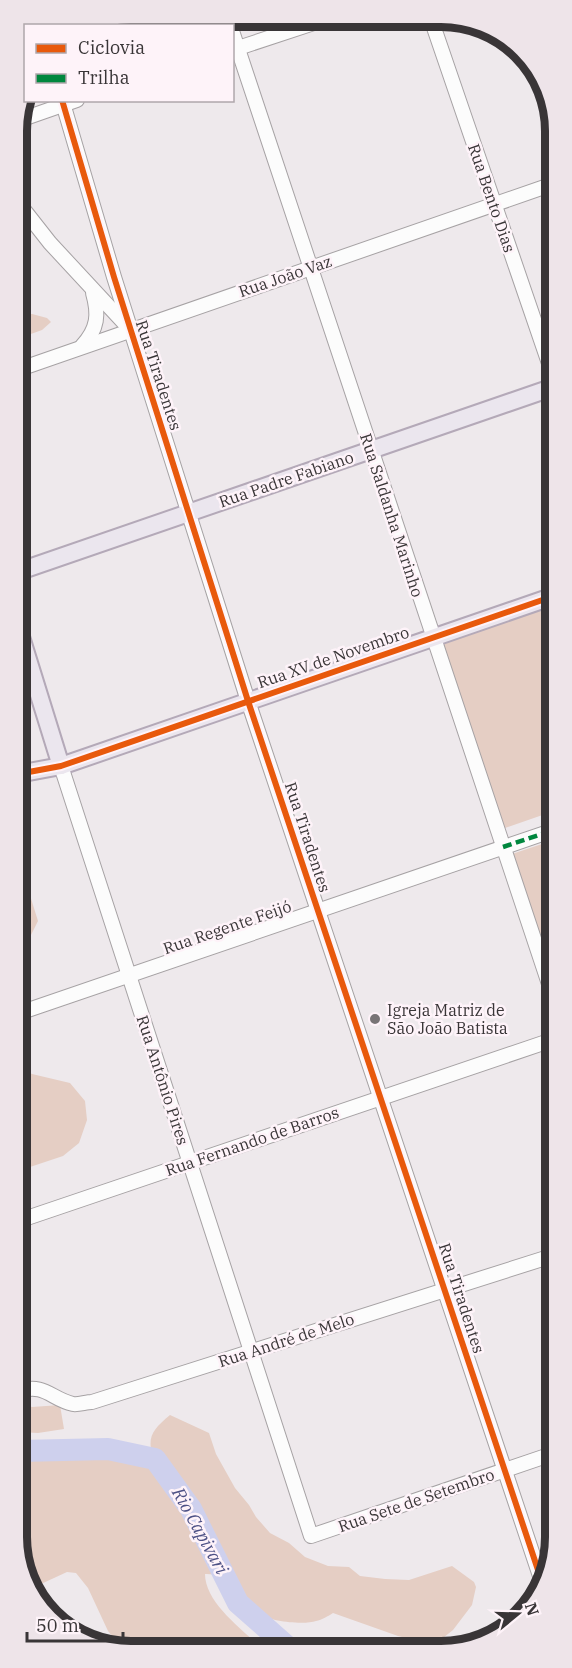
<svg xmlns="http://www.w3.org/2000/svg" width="572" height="1668" viewBox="0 0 572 1668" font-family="'IBM Plex Serif',serif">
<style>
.green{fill:#e5cec4}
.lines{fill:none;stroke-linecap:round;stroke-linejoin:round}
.river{stroke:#ced0ed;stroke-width:22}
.minor-casing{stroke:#a6a2a4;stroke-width:16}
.major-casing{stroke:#b4a9b8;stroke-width:20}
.minor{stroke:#fcfcfc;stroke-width:14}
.major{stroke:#ebe6ee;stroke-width:16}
.quiet{stroke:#00873e;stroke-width:4.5;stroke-dasharray:9 4.5;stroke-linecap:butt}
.cycleway-casing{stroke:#fef3f9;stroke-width:10}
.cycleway{stroke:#e8590c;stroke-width:6}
.poi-dot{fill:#787476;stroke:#fef3f9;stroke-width:2}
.labels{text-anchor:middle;stroke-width:5;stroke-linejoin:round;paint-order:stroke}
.street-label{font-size:16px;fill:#393537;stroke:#fef3f9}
.poi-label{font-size:16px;fill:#393537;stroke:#fef3f9;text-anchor:start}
.water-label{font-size:18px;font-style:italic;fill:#4d5185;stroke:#fef3f9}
.rim{fill:none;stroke:#393537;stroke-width:8}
</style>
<rect width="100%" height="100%" fill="#eee9ec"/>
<g class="green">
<polygon points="32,314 47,318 51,322 42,330 17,339 17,315"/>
<polygon points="554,605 554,811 505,828 442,643"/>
<polygon points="554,840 554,977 512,854"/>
<polygon points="18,857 38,921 20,957 18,976"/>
<polygon points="18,1067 32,1074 70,1083 85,1101 87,1120 79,1143 63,1156 18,1171"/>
<polygon points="19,1403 32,1407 60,1405 64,1429 38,1433 19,1432"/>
<path d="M170 1415 209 1433 216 1454 235 1488 249 1505 256 1517 270 1533 289 1543 305 1557 328 1566 349 1567 360 1576 385 1579 409 1580 452 1566 474 1582 476 1587 472 1605 453 1630 434 1645 398 1636 333 1613C328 1616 322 1620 316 1621 305 1625 270 1622 261 1614 244 1598 231 1573 205 1574 205 1603 243 1630 263 1649H123L108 1631 88 1588 76 1573 67 1572 41 1584 30 1582 19 1560V1451C66 1446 97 1455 143 1466H150L154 1460C146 1438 152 1430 170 1415Z"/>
</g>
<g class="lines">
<polyline class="river" points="19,1451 108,1449 155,1459 191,1509 238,1603 290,1649"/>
<g class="minor-casing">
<g id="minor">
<polyline points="431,19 554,378"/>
<polyline points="232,31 554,999"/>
<polyline points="232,50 329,18"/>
<polyline points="62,100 114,277 248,701 541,1579"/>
<polyline points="17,121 77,100"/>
<polyline points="17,201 50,243 127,326"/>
<path d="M82 346C98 329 99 314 93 293"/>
<polyline points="17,370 553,184"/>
<polyline points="61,766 311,1536 555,1453"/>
<polyline points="28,1010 554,830"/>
<polyline points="18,1221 555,1039"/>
<path d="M19 1391C45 1383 51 1399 73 1404 78 1405 86 1402 92 1402L555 1255"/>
</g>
</g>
<g class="major-casing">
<g id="major">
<polyline points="17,572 554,387"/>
<polyline points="17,624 61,766"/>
<polyline points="18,774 61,766 554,596"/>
</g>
</g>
<use href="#minor" class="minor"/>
<use href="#major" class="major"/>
<polyline class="quiet" points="503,847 554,830"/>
<g class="cycleway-casing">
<g id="cycleway">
<polyline points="62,100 114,277 248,701 541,1579"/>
<polyline points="18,774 61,766 554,596"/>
</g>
</g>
<use href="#cycleway" class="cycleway"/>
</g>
<circle class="poi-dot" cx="375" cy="1019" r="6"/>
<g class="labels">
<g class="street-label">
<text transform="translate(492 198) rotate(71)" y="6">Rua Bento Dias</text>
<text transform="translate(285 276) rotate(-19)" y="6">Rua João Vaz</text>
<text transform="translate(159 375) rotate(72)" y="6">Rua Tiradentes</text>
<text transform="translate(286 479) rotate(-19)" y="6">Rua Padre Fabiano</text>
<text transform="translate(392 515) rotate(72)" y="6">Rua Saldanha Marinho</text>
<text transform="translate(333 657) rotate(-19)" y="6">Rua XV de Novembro</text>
<text transform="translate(308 837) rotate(72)" y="6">Rua Tiradentes</text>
<text transform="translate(227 927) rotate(-19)" y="6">Rua Regente Feijó</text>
<text transform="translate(163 1080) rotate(72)" y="6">Rua Antônio Pires</text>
<text transform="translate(252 1141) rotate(-19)" y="6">Rua Fernando de Barros</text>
<text transform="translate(462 1298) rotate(72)" y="6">Rua Tiradentes</text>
<text transform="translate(286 1340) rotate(-18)" y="6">Rua André de Melo</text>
<text transform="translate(416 1500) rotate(-19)" y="6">Rua Sete de Setembro</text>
</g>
<g class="poi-label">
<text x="387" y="1016">Igreja Matriz de<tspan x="387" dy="18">São João Batista</tspan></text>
</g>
<g class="water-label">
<text transform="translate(200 1531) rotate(61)" y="6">Rio Capivari</text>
</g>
</g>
<path d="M0 0H572V1668H0ZM131 27H441A104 104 0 0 1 545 131V1537A104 104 0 0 1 441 1641H131A104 104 0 0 1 27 1537V131A104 104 0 0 1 131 27Z" fill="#eee4e9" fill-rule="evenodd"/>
<path class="rim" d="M131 27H441A104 104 0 0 1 545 131V1537A104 104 0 0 1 441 1641H131A104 104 0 0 1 27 1537V131A104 104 0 0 1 131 27Z"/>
<rect x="24" y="24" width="210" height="78" fill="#fef3f9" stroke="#afa7ab" stroke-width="1.5"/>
<rect x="36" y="44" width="30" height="9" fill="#e8590c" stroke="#afa7ab" stroke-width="1.5"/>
<text x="78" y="54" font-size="18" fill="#393537">Ciclovia</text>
<rect x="36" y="74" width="30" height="9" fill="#00873e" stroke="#afa7ab" stroke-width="1.5"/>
<text x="78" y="84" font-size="18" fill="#393537">Trilha</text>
<g transform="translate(518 1614) rotate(71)" stroke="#fef3f9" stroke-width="4.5" paint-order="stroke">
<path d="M0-4.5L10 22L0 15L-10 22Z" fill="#393537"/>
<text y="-9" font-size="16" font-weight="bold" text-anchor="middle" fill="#393537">N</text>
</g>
<path d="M27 1632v9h96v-9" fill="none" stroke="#393537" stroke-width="3"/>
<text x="36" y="1632" font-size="18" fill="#393537" stroke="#fef3f9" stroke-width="4.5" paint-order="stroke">50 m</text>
</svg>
